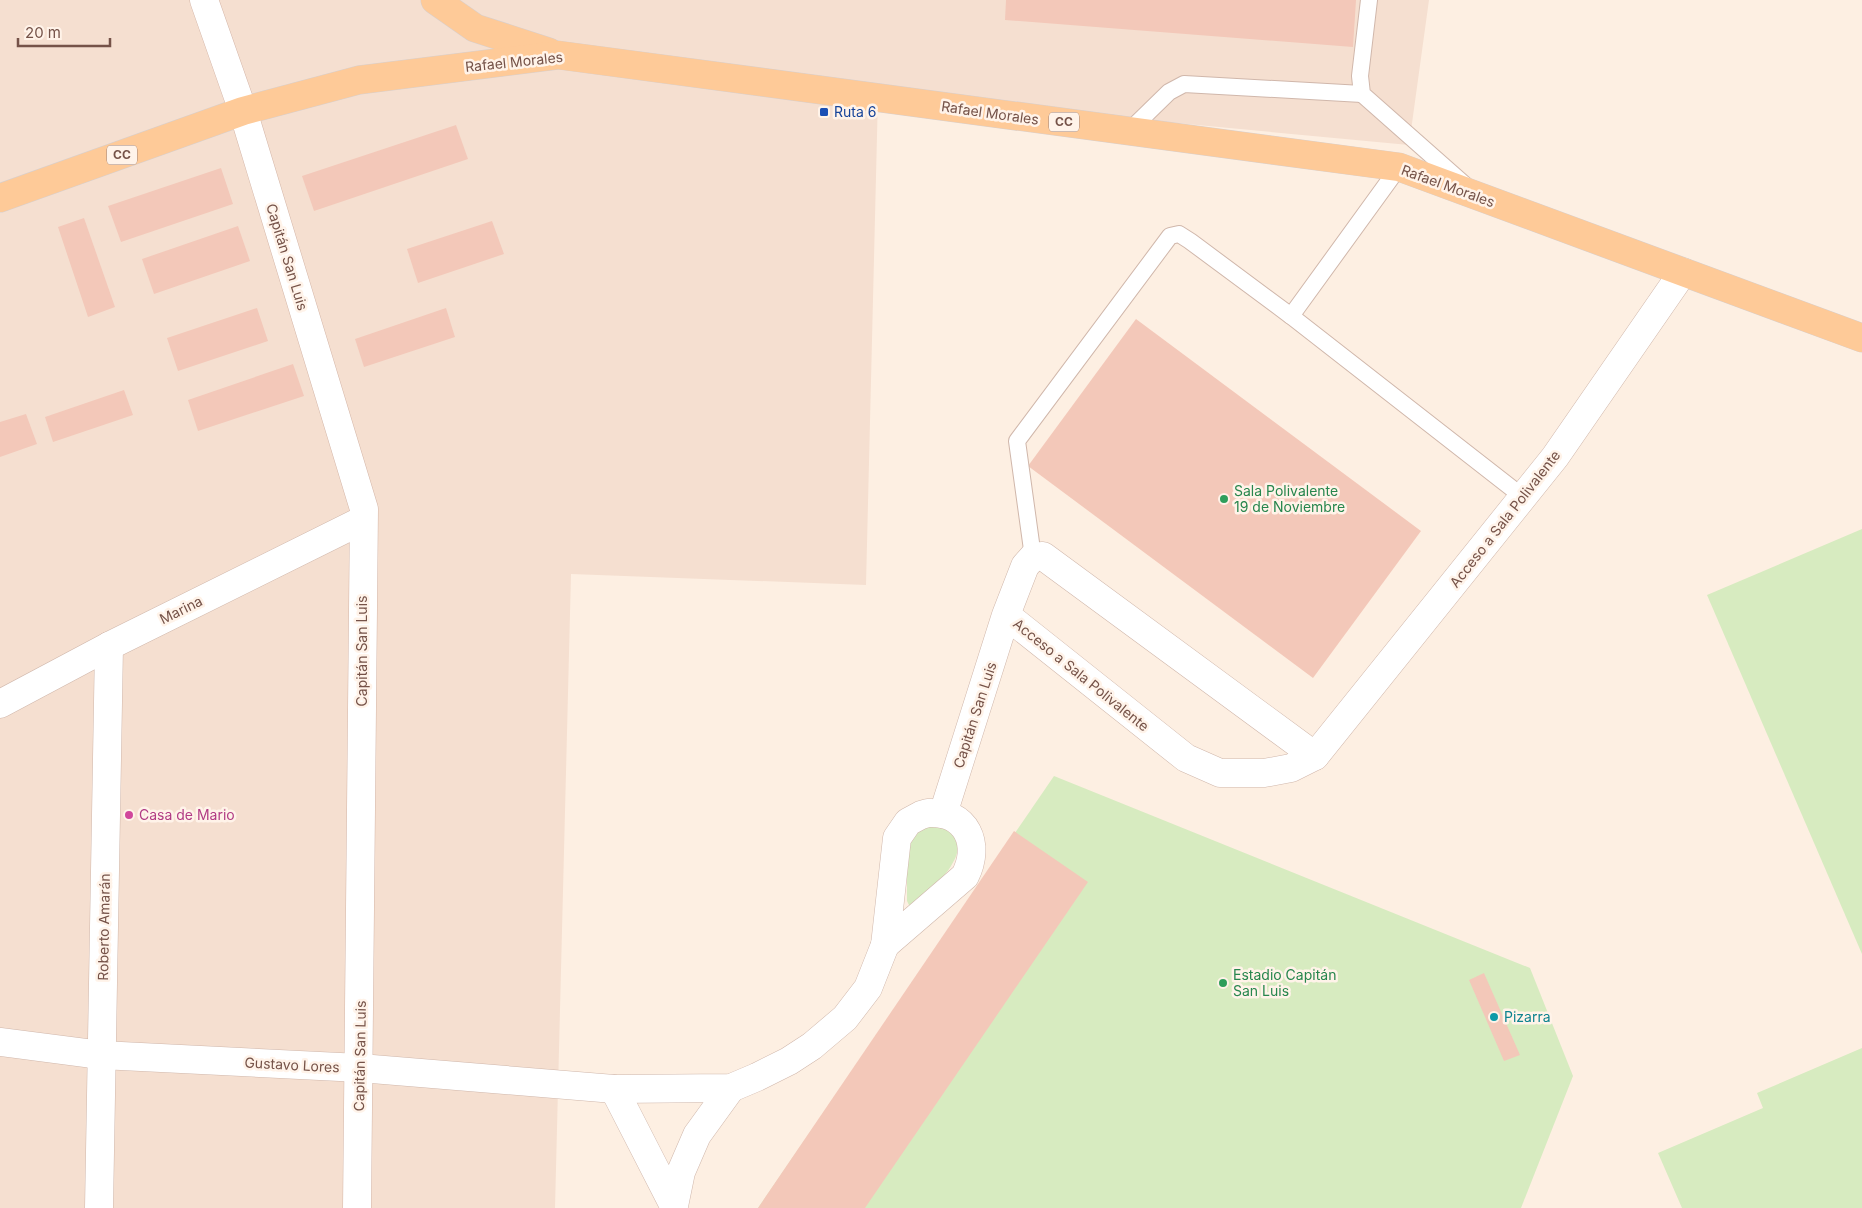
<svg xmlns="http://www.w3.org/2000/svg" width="1862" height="1208" viewBox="0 0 1862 1208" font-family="Inter,sans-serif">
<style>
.residential{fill:#f5dfd0}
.green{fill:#d7ebc0}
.building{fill:#f3c8b9}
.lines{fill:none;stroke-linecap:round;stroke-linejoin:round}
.lane-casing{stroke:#d0b7ab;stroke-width:18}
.street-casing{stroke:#d0b7ab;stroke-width:29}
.secondary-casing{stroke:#d4b6a8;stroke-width:29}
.primary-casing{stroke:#d8cfcc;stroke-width:29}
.lane{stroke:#fff;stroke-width:16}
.street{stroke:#fff;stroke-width:28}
.secondary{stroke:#fff;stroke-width:28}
.primary{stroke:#feca98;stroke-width:28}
.transit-dot{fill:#1a4fb4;stroke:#fff3e9;stroke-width:2}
.leisure-dot{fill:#2e9e5b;stroke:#fff3e9;stroke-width:2}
.hotel-dot{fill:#d1479c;stroke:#fff3e9;stroke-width:2}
.culture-dot{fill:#0f9aa8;stroke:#fff3e9;stroke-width:2}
.labels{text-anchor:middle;stroke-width:5;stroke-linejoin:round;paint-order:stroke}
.shield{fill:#fff3e9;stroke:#9e8278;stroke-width:1}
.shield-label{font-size:12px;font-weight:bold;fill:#755248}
.street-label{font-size:14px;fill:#755248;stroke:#fff3e9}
.transit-label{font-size:14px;fill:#164399;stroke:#fff3e9;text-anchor:start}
.leisure-label{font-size:14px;fill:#27864d;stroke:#fff3e9;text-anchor:start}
.hotel-label{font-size:14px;fill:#b23c85;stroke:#fff3e9;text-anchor:start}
.culture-label{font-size:14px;fill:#0d838f;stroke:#fff3e9;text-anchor:start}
</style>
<rect width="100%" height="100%" fill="#fdefe2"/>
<polygon class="residential" points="0,0 1429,0 1409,145 878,95 866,585 571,574 555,1208 0,1208"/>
<g class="green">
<polygon points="1862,529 1862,954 1707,595"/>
<polygon points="1054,776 1530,968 1573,1076 1521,1208 758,1208"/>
<path d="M933 824C938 826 944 827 948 830 979 850 929 891 916 906L910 907 907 901V850L912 834Z"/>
<polygon points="1862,1048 1862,1208 1682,1208 1658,1153 1763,1108 1757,1093"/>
</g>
<g class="building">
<polygon points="1006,0 1356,0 1353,47 1005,20"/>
<polygon points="456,125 468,159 314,211 302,176"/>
<polygon points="221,168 233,204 121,242 108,206"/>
<polygon points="84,218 115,307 88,317 58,227"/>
<polygon points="492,221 504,254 418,283 407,249"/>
<polygon points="238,226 250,261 154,294 142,259"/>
<polygon points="257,308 268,341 178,371 167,338"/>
<polygon points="446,308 455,337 364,367 355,339"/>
<polygon points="1136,319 1421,531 1313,678 1028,466"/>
<polygon points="293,364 304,396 198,431 188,400"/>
<polygon points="124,390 133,415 53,442 45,417"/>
<polygon points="26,414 37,444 0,457 0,422"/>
<polygon points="1014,831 1088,882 865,1208 758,1208"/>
<polygon points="1484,973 1520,1055 1504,1061 1469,980"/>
</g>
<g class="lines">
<g class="lane-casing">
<g id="lane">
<polyline points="1369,0 1360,76 1362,94 1465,185"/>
<polyline points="1129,131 1169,92 1184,84 1362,94"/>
<polyline points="1399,167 1291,316 1523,497"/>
<polyline points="1033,557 1017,441 1170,236 1179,234 1190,241 1291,316"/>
</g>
</g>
<g class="street-casing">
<g id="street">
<polyline points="0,704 109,646 363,520"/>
<polyline points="1315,756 1555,457 1683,272"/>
<path d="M928 813C967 811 981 844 965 876L885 945 897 838 908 822 921 815Z"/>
<polyline points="943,814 1006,615 1025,566 1033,557 1043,556 1315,756 1291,768 1264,773 1220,773 1186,758 1006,615"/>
<polyline points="0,1042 101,1055 360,1068 614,1089 731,1088 757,1077 789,1061 812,1046 845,1018 868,988 885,945"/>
<polyline points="614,1089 674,1206 681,1172 697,1135 731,1088"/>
<polyline points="99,1208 109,646"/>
</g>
</g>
<g class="secondary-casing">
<polyline id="secondary" points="204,0 243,111 364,509 357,1208"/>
</g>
<g class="primary-casing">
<g id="primary">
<polyline points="435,0 475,28 549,52"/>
<polyline points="0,198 243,111 359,80 558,55 1399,167 1862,338"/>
</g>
</g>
<use href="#lane" class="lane"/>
<use href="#street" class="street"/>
<use href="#secondary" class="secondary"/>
<use href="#primary" class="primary"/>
</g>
<rect class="transit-dot" x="819" y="107" width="10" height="10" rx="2.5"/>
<g class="leisure-dot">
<circle cx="1224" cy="499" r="5"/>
<circle cx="1223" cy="983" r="5"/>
</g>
<circle class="hotel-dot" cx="129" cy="815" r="5"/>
<circle class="culture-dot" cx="1494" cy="1017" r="5"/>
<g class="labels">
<g class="shield">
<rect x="1049" y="112.5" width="30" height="19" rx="4"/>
<rect x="107" y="145.5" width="30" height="19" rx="4"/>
</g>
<g class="shield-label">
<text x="1064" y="126">CC</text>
<text x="122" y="159">CC</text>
</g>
<g class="street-label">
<text transform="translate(514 62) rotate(-6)" y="5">Rafael Morales</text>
<text transform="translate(990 113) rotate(8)" y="5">Rafael Morales</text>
<text transform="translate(1448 186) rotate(20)" y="5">Rafael Morales</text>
<text transform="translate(287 257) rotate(73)" y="5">Capitán San Luis</text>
<text transform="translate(1505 519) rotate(-52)" y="5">Acceso a Sala Polivalente</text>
<text transform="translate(181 610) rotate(-26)" y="5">Marina</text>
<text transform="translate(362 651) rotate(-90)" y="5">Capitán San Luis</text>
<text transform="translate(1081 675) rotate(39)" y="5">Acceso a Sala Polivalente</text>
<text transform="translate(975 715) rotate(-72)" y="5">Capitán San Luis</text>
<text transform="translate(104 927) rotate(-89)" y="5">Roberto Amarán</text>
<text transform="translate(360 1056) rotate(-89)" y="5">Capitán San Luis</text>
<text transform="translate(292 1065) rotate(3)" y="5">Gustavo Lores</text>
</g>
<g class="transit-label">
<text x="834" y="117">Ruta 6</text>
</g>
<g class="leisure-label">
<text x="1234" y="496">Sala Polivalente<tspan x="1234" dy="16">19 de Noviembre</tspan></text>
<text x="1233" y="980">Estadio Capitán<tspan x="1233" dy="16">San Luis</tspan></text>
</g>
<g class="hotel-label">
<text x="139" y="820">Casa de Mario</text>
</g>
<g class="culture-label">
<text x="1504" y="1022">Pizarra</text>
</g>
</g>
<path d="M18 38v8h92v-8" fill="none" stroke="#755248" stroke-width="2.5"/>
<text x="25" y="38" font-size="15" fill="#755248" stroke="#fff3e9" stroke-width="4" paint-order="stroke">20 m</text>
</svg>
